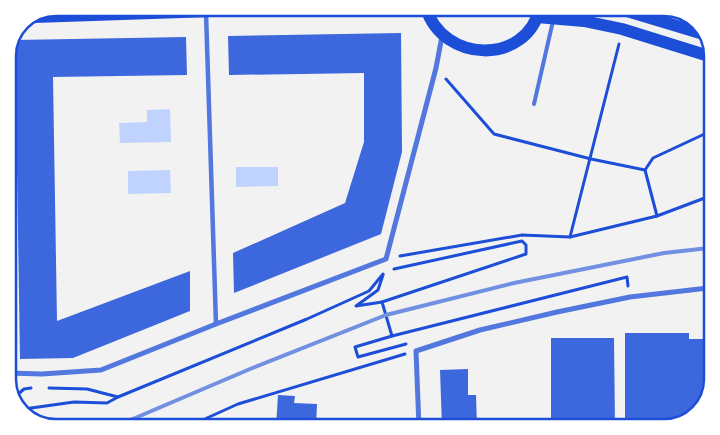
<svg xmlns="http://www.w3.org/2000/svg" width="720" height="435" viewBox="0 0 720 435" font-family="'PT Sans Narrow',sans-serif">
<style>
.water{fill:#bfd3fe}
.building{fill:#3d67dc}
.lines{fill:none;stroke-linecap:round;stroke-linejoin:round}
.path{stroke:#1d4ed8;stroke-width:3}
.service{stroke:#5277de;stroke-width:4}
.pedestrian{stroke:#5277de;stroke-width:4.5}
.minor{stroke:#5277de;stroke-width:5}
.primary{stroke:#1d4ed8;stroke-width:12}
.rail{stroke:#7290e2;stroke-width:4}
.rim{fill:none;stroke:#1d4ed8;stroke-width:2.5}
</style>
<rect width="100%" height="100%" fill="#f2f2f2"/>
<g class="water">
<polygon points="170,109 171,142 120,143 119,123 147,122 147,110"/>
<polygon points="236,167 278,167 278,186 236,187"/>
<polygon points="170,170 171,193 128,194 128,171"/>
</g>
<g class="building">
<polygon points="401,33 402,152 381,234 234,293 233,253 345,203 364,142 364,73 229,75 228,36"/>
<polygon points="186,37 187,75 53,77 57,321 190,271 190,311 73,358 20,359 15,40"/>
<polygon points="703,305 708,305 706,403 688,421 664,427 625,427 625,333 689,333 689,339 703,339"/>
<polygon points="551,338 614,338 615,427 551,427"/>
<polygon points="468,369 468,395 476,395 477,427 442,427 440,370"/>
<polygon points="278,395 295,396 294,403 317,404 316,427 276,427"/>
</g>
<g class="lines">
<g class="path">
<polyline points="446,79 494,134 591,159 645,170 653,158 711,131"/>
<polyline points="645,170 657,216"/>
<polyline points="570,237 619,44"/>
<polyline points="400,256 522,235 570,237 657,216 710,196"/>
<polyline points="394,269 522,241 526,245 526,254 382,302 392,336 627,277 628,286"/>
<polyline points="382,302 356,306 378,290 383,275"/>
<polyline points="392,336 355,347 358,357 406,344"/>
<polyline points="49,388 87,389 118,397 307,319 369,291 383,274"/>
<polyline points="16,396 24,389 31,388"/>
<polyline points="24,409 74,402 107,403 118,397"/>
<polyline points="187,427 238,404 405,354"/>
</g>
<polyline class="service" points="534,104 553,21"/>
<polyline class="pedestrian" points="206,13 216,324"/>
<g class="minor">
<polyline points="8,373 42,374 101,370 216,324 386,259 436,68 442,36"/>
<polyline points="419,427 416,351 480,330 557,312 630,297 708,288"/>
</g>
<g class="primary">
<path d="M426 8C443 63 526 66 540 8"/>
<polyline points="617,8 700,33"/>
<polyline points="34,17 301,8"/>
<polyline points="537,17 584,21 622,29 712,57"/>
</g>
<polyline class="rail" points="114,427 250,369 386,315 514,283 664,253 709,248"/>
</g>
<path d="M0 0H720V435H0ZM56 16H664A40 40 0 0 1 704 56V379A40 40 0 0 1 664 419H56A40 40 0 0 1 16 379V56A40 40 0 0 1 56 16Z" fill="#fff" fill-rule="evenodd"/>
<path class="rim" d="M56 16H664A40 40 0 0 1 704 56V379A40 40 0 0 1 664 419H56A40 40 0 0 1 16 379V56A40 40 0 0 1 56 16Z"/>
</svg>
